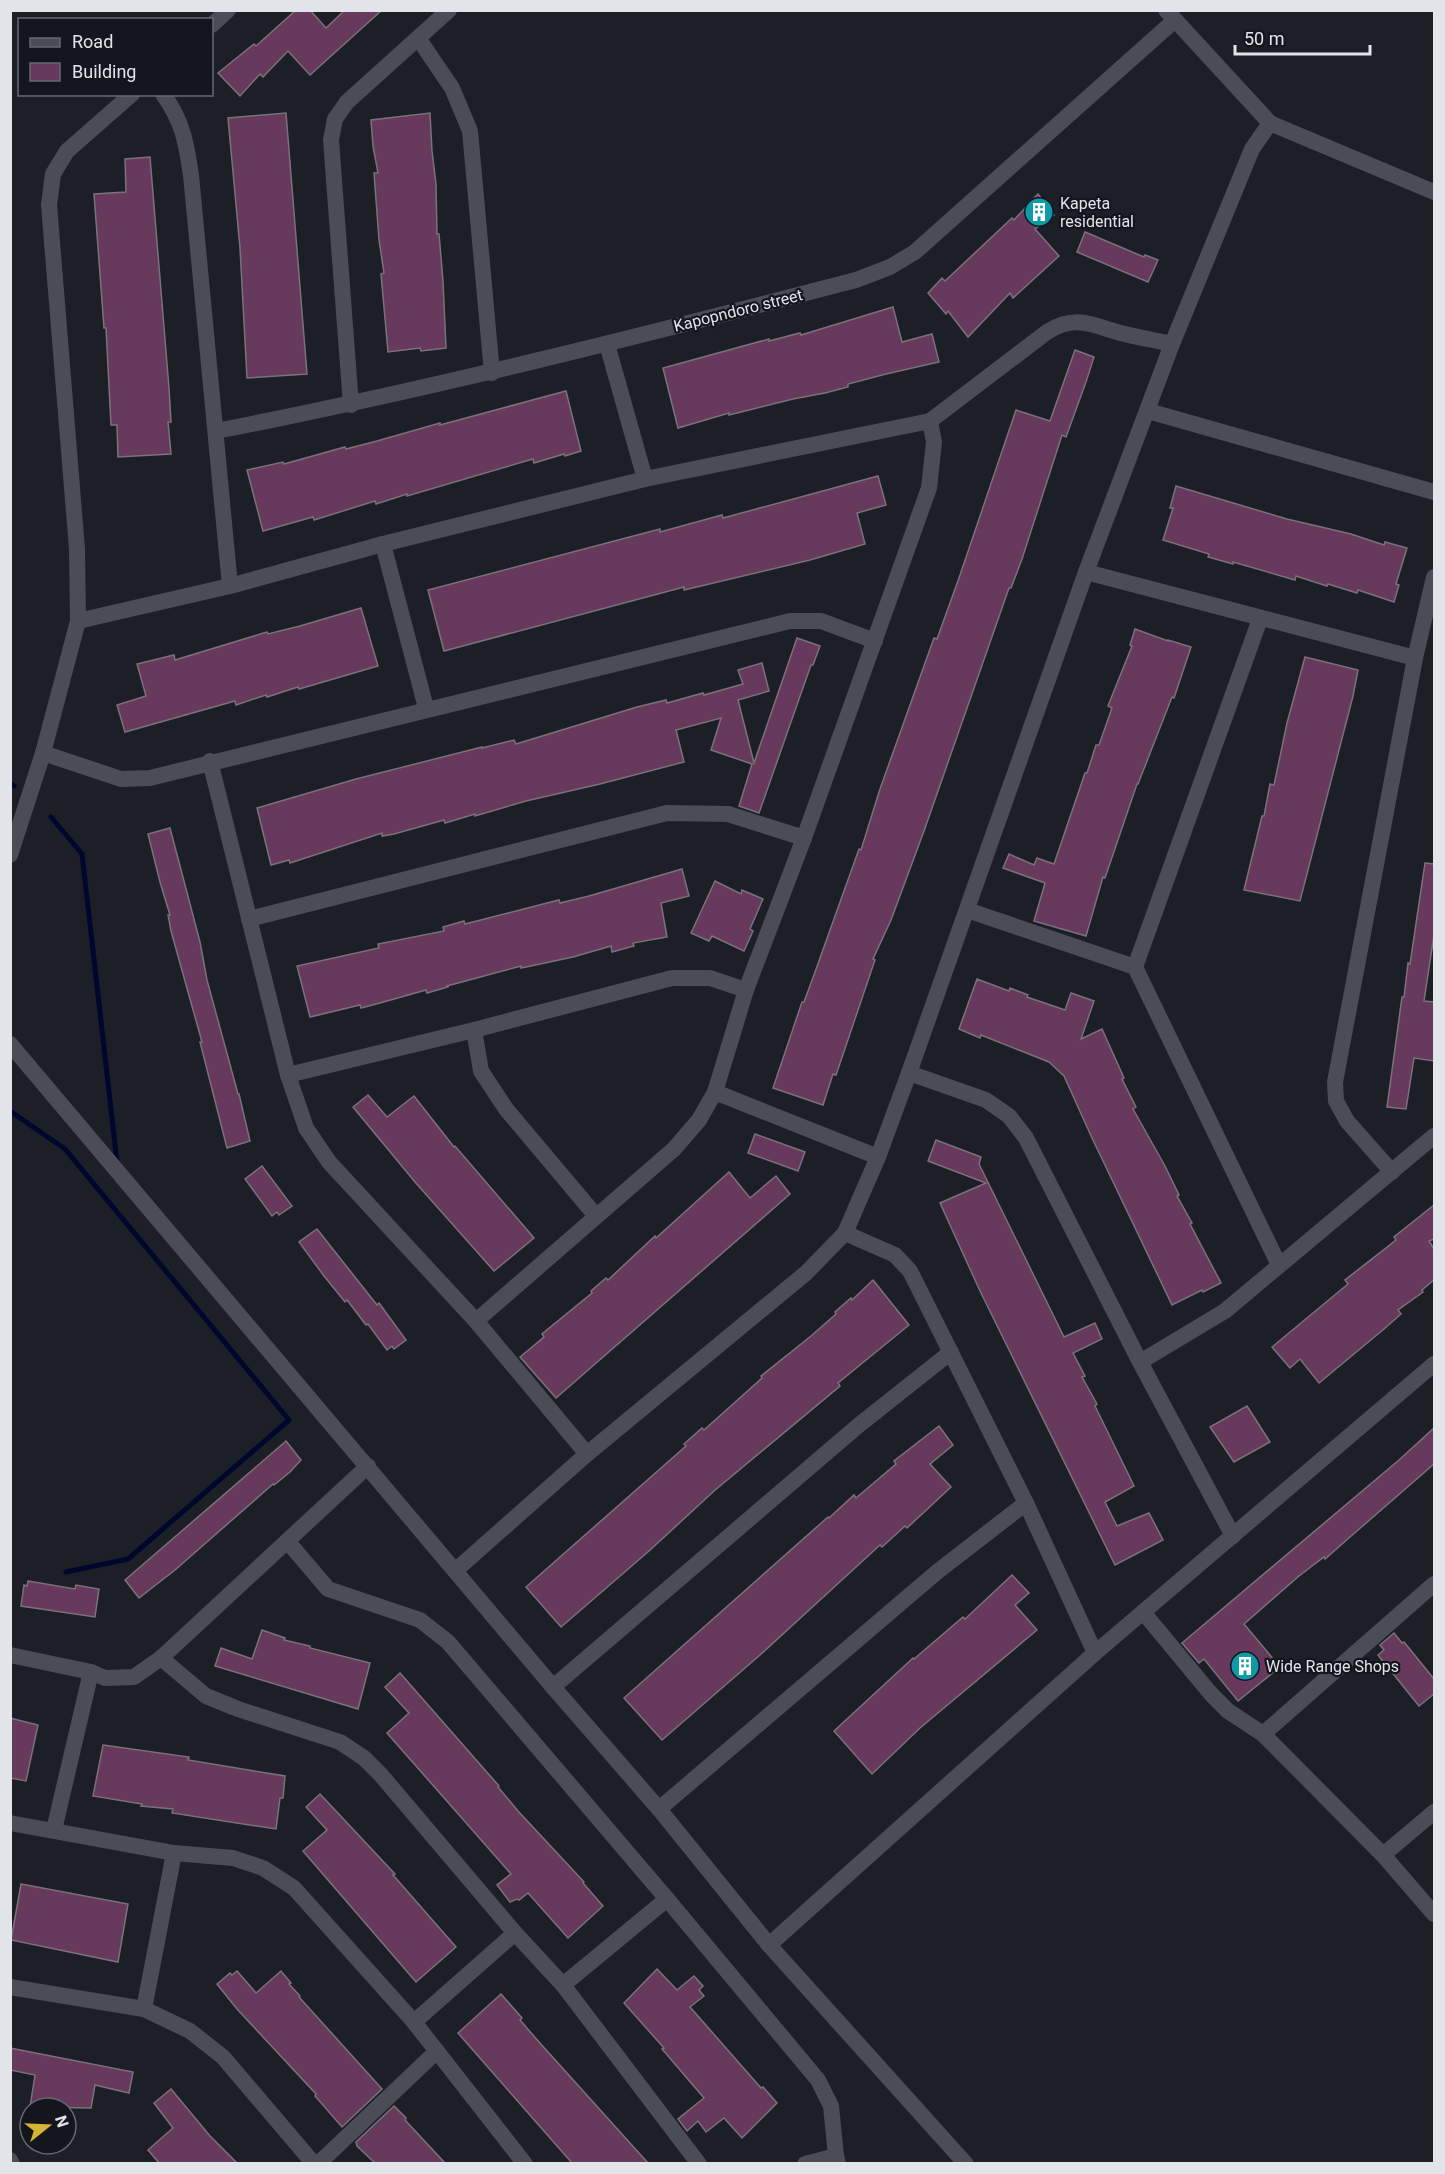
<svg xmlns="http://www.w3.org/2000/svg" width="1445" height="2174" viewBox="0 0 1445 2174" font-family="Roboto,sans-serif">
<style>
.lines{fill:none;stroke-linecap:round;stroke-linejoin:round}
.stream{stroke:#00072d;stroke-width:5}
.building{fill:#67395c;stroke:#7b7279;stroke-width:1.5}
.minor{stroke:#4a4d56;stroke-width:16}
.tertiary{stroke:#4a4d56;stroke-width:16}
.labels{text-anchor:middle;stroke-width:4.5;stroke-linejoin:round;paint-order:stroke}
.poi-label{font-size:16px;fill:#e1e4e9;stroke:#13161d;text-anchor:start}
.street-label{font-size:16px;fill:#e1e4e9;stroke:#13161d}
</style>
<rect width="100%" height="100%" fill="#1c1f26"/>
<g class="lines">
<g class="stream">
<polyline points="10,783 14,786"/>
<polyline points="51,817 82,854 117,1162"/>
<polyline points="10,1111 65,1149 289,1420 128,1559 66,1572"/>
</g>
</g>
<g class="building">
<polygon points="296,10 310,10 326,28 345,10 382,10 310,75 288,51 263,77 260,74 240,96 218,73 254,44 256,46"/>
<polygon points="286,113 307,374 247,378 240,248 228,118"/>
<polygon points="430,113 432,151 436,184 437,234 439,234 443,281 446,348 421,351 420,348 388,352 381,274 384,273 379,240 374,173 378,173 373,146 371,120"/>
<polygon points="150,157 169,388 171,422 168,422 171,454 118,457 117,425 111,425 106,328 104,328 94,194 126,192 125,159"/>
<polygon points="1038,194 1054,215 1035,229 1059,256 1013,298 1010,293 968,337 948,311 946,314 928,293 942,278 945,281 1012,218 1014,220"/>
<polygon points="1085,232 1144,257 1145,255 1158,260 1148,282 1077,252"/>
<polygon points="893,307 902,342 932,334 939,362 886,374 848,384 848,387 825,393 793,399 729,415 729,413 678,428 663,368 769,339 769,341 800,333 801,335"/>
<polygon points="1075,350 1094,357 1086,382 1066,437 1062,435 1022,559 1011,588 1009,588 924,831 891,920 873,959 875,960 836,1075 833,1074 823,1105 773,1088 802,1002 804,1002 815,972 859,849 861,850 880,789 934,638 937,639 959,578 1016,410 1050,421"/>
<polygon points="566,391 581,451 565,456 564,454 534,463 533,459 407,496 407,494 376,504 375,501 314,520 313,517 263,531 247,470 283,462 284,464 345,447 346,449 377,441 440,423 440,425"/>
<polygon points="878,476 886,505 857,513 865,544 810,560 684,590 684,587 444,651 428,590 660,529 660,532 722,515 723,518"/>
<polygon points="1176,486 1287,519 1351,534 1384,545 1385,542 1407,548 1396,584 1399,585 1394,602 1358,590 1357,593 1328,584 1327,586 1296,576 1295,580 1233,562 1233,564 1208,557 1209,554 1163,540 1173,508 1170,508"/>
<polygon points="361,608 378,666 299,689 298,687 267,697 266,695 236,705 235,701 125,732 117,705 146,696 137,664 174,655 175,660 267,632 268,634 300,626"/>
<polygon points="1135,629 1168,641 1168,640 1191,647 1174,698 1172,697 1138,784 1137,784 1105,878 1103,877 1086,936 1034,921 1045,883 1003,868 1009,854 1034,865 1037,858 1054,864 1085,773 1087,773 1096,745 1099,745 1112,708 1108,706 1132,646 1130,645"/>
<polygon points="797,638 820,646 813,665 811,665 759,813 739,806 752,764 711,750 721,718 676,730 684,762 600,784 526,801 475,816 475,814 445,823 444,820 394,834 382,836 382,833 290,863 289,860 271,865 257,808 356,779 482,747 482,748 514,740 516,744 637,707 666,700 667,703 703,693 704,695 743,684 738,670 762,663 769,691 738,700 754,763"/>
<polygon points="1305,657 1358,670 1353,696 1300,901 1244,890 1262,816 1264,816 1270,784 1274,785 1287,723"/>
<polygon points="170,828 200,942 207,980 238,1094 239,1094 250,1141 227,1148 200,1042 202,1042 171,931 168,915 170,915 160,882 148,834"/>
<polygon points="1425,863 1434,864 1434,935 1424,1001 1434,1002 1434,1061 1414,1058 1406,1109 1387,1107 1402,997 1404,997 1408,963 1410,964"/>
<polygon points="682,869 689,896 661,903 667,937 633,943 634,946 612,952 611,946 573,957 521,968 521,966 447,986 448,987 427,993 426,990 380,1003 361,1008 360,1005 310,1017 297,966 379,948 378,944 444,931 443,927 464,921 465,924 559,900 560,903 589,896"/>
<polygon points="715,881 741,894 742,890 763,899 750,929 753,931 744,951 712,936 709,941 691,933"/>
<polygon points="977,979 1009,991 1010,988 1028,995 1027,997 1065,1010 1071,993 1094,1001 1081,1039 1102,1029 1124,1078 1122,1079 1136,1107 1133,1109 1165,1166 1179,1195 1177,1196 1192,1223 1190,1224 1221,1283 1203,1292 1202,1290 1172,1305 1092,1138 1064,1076 1049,1062 981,1035 980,1038 959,1029"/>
<polygon points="368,1095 387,1117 414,1096 454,1147 455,1146 534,1238 494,1271 415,1182 353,1107"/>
<polygon points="755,1134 805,1152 798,1171 748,1153"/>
<polygon points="936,1140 981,1157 979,1164 1064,1337 1095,1323 1102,1339 1073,1353 1085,1376 1082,1377 1097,1404 1095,1406 1134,1486 1105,1502 1117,1526 1149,1513 1163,1540 1115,1565 980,1291 940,1203 986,1183 928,1161"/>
<polygon points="262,1166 292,1206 279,1215 277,1212 272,1216 245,1179"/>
<polygon points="729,1172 750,1198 776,1176 790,1194 556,1398 520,1357 544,1337 542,1334 592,1293 591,1291 606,1278 608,1280 655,1236 656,1238"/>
<polygon points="1434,1205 1434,1239 1429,1241 1434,1249 1434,1280 1422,1290 1423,1292 1398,1310 1401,1314 1384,1329 1319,1383 1300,1359 1290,1368 1272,1347 1348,1284 1345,1280 1396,1240 1394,1237"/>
<polygon points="317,1229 377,1305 379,1303 406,1340 394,1349 392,1346 387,1350 368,1324 366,1325 347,1300 345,1302 324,1276 299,1242"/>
<polygon points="873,1280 909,1325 838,1383 840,1386 714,1491 649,1551 561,1627 526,1587 686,1446 684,1444 702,1428 704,1430 762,1378 761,1376 811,1336 836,1314 835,1312 851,1298 852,1300"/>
<polygon points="1247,1406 1270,1442 1234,1462 1210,1427"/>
<polygon points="939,1426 953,1445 930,1464 951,1487 907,1528 905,1526 882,1547 880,1545 760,1655 662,1740 624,1698 828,1517 829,1518 854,1495 856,1498 896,1464 894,1461"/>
<polygon points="1434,1428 1434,1464 1350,1537 1325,1559 1324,1557 1299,1576 1244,1624 1280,1667 1238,1701 1204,1659 1199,1663 1182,1643 1399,1460"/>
<polygon points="286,1441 301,1460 290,1472 274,1485 273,1484 175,1570 139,1598 125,1580"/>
<polygon points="1012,1575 1029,1593 1015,1605 1037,1630 920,1728 872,1774 834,1731 913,1658 914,1659 963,1617 965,1619"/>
<polygon points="28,1581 75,1589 76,1585 99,1589 95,1617 21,1606 24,1585 27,1586"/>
<polygon points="262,1630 285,1638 284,1640 310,1646 310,1648 370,1663 358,1709 215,1666 221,1648 252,1659"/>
<polygon points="1394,1633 1402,1643 1404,1642 1434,1679 1434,1694 1419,1706 1378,1655 1384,1650 1380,1645"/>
<polygon points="400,1673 499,1786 498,1787 518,1811 584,1882 583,1883 603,1906 568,1938 528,1893 519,1900 517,1899 510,1902 497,1885 511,1874 387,1733 409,1713 385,1687"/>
<polygon points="10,1718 38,1725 26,1781 10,1778"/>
<polygon points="103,1745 189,1757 188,1760 285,1776 283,1798 280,1798 276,1829 172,1813 173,1809 141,1806 142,1804 93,1796"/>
<polygon points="320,1794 395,1874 393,1875 456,1947 416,1982 303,1851 327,1830 306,1807"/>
<polygon points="21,1884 128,1904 118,1962 11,1940"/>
<polygon points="657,1969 677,1990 694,1976 703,1986 699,1990 704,1996 690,2007 761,2088 763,2087 777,2103 742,2138 724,2118 706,2132 698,2121 687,2131 678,2119 704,2098 662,2049 664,2048 624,2003"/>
<polygon points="237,1971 256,1993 281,1971 291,1983 289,1984 300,1996 299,1997 382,2089 342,2127 315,2096 316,2094 237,2009 217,1984 230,1973 232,1975"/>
<polygon points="501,1994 522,2018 520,2020 539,2042 648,2163 572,2163 458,2033"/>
<polygon points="10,2048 133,2072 129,2093 95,2085 91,2108 30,2107 35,2075 10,2070"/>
<polygon points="171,2089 210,2136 237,2163 159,2163 148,2150 173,2128 154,2103"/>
<polygon points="394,2106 406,2118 405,2120 445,2163 375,2163 357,2146 356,2142"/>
</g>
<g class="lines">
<g class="minor">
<polyline points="418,38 452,88 470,131 492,373"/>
<path d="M163 94C183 122 186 142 191 175L230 586"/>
<polyline points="607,344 645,479"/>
<polyline points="351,405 331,140 335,119 347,102 449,10"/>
<polyline points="1148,411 1434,492"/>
<path d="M216 431C432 389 644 335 856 280L890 267 915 252 1175 20"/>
<polyline points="383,544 426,708"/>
<polyline points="1086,572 1415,658"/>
<path d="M78 621 230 586 383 544 645 479 930 421 1047 332C1074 315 1090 324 1117 332 1135 337 1154 340 1172 344"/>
<polyline points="43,753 121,779 150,778 790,621 821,621 875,641"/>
<polyline points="210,761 288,1075 306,1128 329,1162 476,1321 587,1454"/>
<polyline points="967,910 1135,967 1279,1265"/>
<polyline points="249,919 667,813 728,814 804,838"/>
<polyline points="1135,967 1260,619"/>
<polyline points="474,1030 481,1071 506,1109 596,1216"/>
<polyline points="909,1073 986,1100 1009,1116 1026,1138 1140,1362 1233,1536"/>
<polyline points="288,1075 474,1030 672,978 710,978 746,990"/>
<polyline points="715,1092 878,1157"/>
<polyline points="1392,1172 1347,1121 1336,1101 1335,1082 1415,658 1434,577"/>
<polyline points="845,1233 895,1255 910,1271 1026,1503 1095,1653"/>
<polyline points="476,1321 674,1149 699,1120 715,1092 746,990 804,838 929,488 934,442 930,421"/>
<polyline points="1140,1362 1225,1311 1434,1136"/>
<polyline points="288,1542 328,1589 420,1620 448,1642 667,1899 818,2080 831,2106 836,2156 838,2164"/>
<polyline points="456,1570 587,1454 806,1273 845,1233 878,1157 909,1073 1086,572 1172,344 1252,149 1270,123"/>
<polyline points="1434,1584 1263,1734 1383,1855 1434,1914"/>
<polyline points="1143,1612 1211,1694 1228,1711 1263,1734"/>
<polyline points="10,1655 91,1672 105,1678 134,1677 161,1658 368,1466"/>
<polyline points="161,1658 206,1696 238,1709 340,1742 364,1758 381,1775 515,1933 563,1985 699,2164"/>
<polyline points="553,1687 859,1425 951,1352"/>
<polyline points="659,1809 937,1572 1026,1503"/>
<polyline points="10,1823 174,1853 233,1858 263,1868 294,1888 414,2022 525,2164"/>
<polyline points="54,1830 91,1672"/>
<polyline points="1383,1855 1434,1812"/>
<polyline points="563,1985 667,1899"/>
<polyline points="10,1987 144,2009 190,2031 223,2057 314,2164"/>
<polyline points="144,2009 174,1853"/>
<polyline points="414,2022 515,1933"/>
<polyline points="10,2160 12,2164"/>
<polyline points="318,2164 437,2051"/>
<polyline points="805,2164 836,2156"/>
</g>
<g class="tertiary">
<polyline points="1166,10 1270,123 1434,192"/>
<polyline points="212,25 228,10"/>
<polyline points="10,855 43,753 78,621 77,549 49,205 53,174 67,151 132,94"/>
<polyline points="10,1044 553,1687 659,1809 769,1945 966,2164"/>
<polyline points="769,1945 1095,1653 1434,1364"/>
</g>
</g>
<defs>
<g id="building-disc" transform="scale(1.5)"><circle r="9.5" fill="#0f9aa8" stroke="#13161d"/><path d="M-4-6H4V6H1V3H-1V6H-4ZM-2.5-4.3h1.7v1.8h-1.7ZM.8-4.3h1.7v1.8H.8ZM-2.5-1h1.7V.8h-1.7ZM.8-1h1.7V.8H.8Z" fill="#fff"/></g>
</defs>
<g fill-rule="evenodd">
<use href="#building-disc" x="1039" y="212"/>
<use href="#building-disc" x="1245" y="1666"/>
</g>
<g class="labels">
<g class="poi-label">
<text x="1060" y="209">Kapeta<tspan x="1060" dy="18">residential</tspan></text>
<text x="1266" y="1672">Wide Range Shops</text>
</g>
<g class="street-label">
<text transform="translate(738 310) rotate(-14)" y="6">Kapopndoro street</text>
</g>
</g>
<rect width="1445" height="2174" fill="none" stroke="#e1e4e9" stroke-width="24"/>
<rect x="18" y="18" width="195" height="78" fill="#13161d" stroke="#65686f" stroke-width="1.5"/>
<rect x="30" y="38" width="30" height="9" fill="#4a4d56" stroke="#65686f" stroke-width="1.5"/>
<text x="72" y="48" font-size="18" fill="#e1e4e9">Road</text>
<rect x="30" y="63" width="30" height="18" fill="#67395c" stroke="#65686f" stroke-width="1.5"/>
<text x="72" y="78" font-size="18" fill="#e1e4e9">Building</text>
<g transform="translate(48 2126) rotate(72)"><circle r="28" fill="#13161d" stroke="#65686f" stroke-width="1.5"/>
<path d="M0-4.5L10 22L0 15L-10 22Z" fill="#d5b534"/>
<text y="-9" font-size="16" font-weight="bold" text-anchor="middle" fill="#e1e4e9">N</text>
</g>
<path d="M1235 45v9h135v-9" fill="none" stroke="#e1e4e9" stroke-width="3"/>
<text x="1244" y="45" font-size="18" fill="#e1e4e9" stroke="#13161d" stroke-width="4.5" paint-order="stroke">50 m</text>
</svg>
